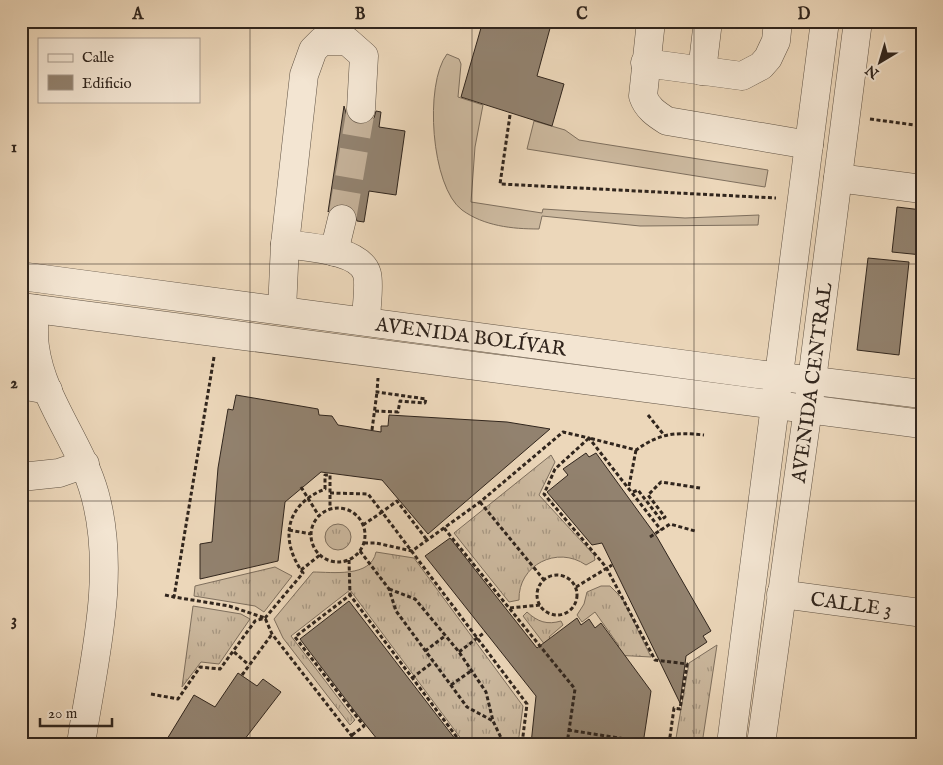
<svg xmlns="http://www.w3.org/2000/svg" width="943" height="765" viewBox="0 0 943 765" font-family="'IM FELL English',serif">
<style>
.grass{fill:url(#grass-tufts);stroke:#7e6f5e}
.garden{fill:#ccb99f;stroke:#7e6f5e}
.building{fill:#92826f;stroke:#30251d}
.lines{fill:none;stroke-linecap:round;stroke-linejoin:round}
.minor-tunnel{stroke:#c6b39b;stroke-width:28;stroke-dasharray:28 14;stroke-linecap:butt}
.minor-casing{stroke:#5f5244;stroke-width:29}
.path{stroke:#30251d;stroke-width:3;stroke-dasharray:4 2.5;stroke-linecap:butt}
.minor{stroke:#f3e5d2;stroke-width:28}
.grid{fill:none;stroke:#30251d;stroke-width:1;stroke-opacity:0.55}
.labels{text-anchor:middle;stroke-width:4;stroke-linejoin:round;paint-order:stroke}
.street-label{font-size:20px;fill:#30251d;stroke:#f3e5d2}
.neatline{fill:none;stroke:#30251d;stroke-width:2}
.grid-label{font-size:16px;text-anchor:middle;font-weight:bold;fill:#30251d}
</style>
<defs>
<pattern id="grass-tufts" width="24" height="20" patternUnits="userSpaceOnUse" patternTransform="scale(1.25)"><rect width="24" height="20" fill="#ccb99f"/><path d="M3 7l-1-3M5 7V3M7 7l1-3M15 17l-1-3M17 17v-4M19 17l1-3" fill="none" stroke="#a69681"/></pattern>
</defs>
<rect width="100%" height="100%" fill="#ecd7ba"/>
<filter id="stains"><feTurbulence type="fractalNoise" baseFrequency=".004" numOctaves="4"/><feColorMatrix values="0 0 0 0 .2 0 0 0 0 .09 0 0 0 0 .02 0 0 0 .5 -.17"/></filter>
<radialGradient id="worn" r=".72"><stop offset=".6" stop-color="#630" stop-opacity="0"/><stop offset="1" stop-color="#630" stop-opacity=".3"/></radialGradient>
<g class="grass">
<path d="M551 455 555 462 539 495 594 555 595 560 586 565C557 545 518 565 519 600L509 602 454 533Z"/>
<circle cx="338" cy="537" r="13"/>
<path d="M376 552 414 558 523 706 518 744H465L350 590 291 636 355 720 350 725 283 638 274 619 313 572C332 572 371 578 376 552Z"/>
<polygon points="275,567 292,576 264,612 255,606 194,596 195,586"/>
<polygon points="601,586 610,586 622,598 651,657 614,655 611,652 619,646 595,612 582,622 577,615 584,604 587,592"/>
<polygon points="193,606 241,614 250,619 219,664 201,662 182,687"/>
<path d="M527 612C538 622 547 625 561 621L563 625 549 637 581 681 577 687 523 616Z"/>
<polygon points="717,645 702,744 675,744 689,663"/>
</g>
<g class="garden">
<path d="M447 54 459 59 461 64 458 97 483 105 475 147 471 202 542 213 543 209 685 218 759 215 758 225 640 226 542 216 539 229C512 229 484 226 462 210 431 187 424 84 447 54Z"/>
<polygon points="534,121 565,130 579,140 597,143 768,170 765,187 527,149"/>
</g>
<g class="building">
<polygon points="483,21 552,21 537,76 564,84 552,126 461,97"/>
<polygon points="344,106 347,116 353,122 360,125 368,123 374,118 376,111 381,112 379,127 405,131 396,195 369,191 364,222 357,221 353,208 346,204 337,204 328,212"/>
<polygon points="897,207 922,210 922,255 892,252"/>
<polygon points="868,258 909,262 899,355 857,350"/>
<polygon points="236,395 318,409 319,415 332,416 338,425 381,432 381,426 388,426 389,415 507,422 550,429 428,534 382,480 321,472 285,502 278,561 200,579 200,544 212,542 218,468 228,409 233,410"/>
<polygon points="586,453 589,457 596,453 657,537 711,631 703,636 707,642 686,656 680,703 602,543 592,545 547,492 568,475 563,469"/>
<polygon points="450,538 537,648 577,618 581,625 589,619 595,628 601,623 651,691 643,744 531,744 536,696 425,556"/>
<polygon points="349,601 459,744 381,744 353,709 300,639"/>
<polygon points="238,673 257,686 263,679 281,692 241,744 164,744 194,695 215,707"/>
</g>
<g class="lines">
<polyline class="minor-tunnel" points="342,219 361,109"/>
<g class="minor-casing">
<g id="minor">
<path d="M651 21 643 96C647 108 656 114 667 121L809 145"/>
<polyline points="645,63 742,76 761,66 768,58 776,41 778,21"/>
<polyline points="702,71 708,21"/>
<polyline points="838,178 922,189"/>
<path d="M285 244C306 247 360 249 367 274 370 285 366 309 366 321"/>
<polyline points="334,252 342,219"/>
<path id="s1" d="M21 276 757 374 922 394"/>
<polyline points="21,307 922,424"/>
<path d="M35 309C34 322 33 334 35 347 42 400 81 443 95 495 117 576 93 663 81 744"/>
<polyline points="282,310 285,244 304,75 313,50 322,41 347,41 364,56 361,109"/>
<polyline points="21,385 48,390"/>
<polyline points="21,477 59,473 85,464"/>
<path id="s2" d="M781 594 922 613"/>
<polyline points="731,744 825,21"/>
<path id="s3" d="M761 744 812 380 858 21"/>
</g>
</g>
<g class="path">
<polyline points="510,115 500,184 776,198"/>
<polyline points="870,119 922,126"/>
<polyline points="214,357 174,597 229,606 265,618 272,634 358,744"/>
<polyline points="375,411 398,412 400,401 425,403 426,399 377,392 378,378"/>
<polyline points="648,415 664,435"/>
<polyline points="372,430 377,392"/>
<polyline points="629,486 636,450"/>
<polyline points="301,487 319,516"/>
<polyline points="633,492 638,490 661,520 665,517 648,495 661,482 700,488"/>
<polyline points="330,493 368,494 382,512 397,501 427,540"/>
<polyline points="480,502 544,580"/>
<circle cx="338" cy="535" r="27"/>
<polyline points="363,525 382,512 527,704 522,744"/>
<polyline points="444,528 575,689 567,744"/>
<polyline points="289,530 311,534"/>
<polyline points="650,537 670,524 695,531"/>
<polyline points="364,543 376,543 412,551 480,502 563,432 589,438 661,530"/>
<polyline points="360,551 389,589 396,611 467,707 493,721"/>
<polyline points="349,560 350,595"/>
<polyline points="301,570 320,555"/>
<circle cx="557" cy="595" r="20"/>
<polyline points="576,587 612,565"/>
<polyline points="389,589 415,599 459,652 486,692 493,721 504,744"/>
<polyline points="165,595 174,597"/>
<polyline points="510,608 540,605"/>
<polyline points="425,651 445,636"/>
<polyline points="234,652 249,665"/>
<polyline points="459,652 485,632"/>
<polyline points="242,675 272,634"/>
<polyline points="412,678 433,662"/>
<polyline points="451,685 471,671"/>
<path d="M151 694 178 699 200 667 220 669 255 621 265 618 303 573C280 541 284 505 325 489V475H330V510"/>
<polyline points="568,730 657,744"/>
<polyline points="352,735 364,726 295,637 350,595 462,744"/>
<path d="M669 744 674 708 680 709 687 664 655 660 606 567 544 494 555 469 589 438 636 450C660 433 675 432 704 435"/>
</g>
<use href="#minor" class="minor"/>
</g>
<path class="grid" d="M250 21V744M472 21V744M694 21V744M21 264H922M21 501H922"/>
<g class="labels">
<g class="street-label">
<text dy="7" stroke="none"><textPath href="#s1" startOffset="454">AVENIDA BOLÍVAR</textPath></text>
<text dy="7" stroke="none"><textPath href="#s3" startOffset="365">AVENIDA CENTRAL</textPath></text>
<text dy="7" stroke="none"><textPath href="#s2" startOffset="71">CALLE 3</textPath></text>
</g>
</g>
<rect width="943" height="765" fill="none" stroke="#ecd7ba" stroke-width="55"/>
<rect x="38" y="38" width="162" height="65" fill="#f3e5d2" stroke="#a5988a"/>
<rect x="48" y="54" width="25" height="8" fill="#f3e5d2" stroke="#a5988a"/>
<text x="82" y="62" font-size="15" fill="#30251d">Calle</text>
<rect x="48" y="75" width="25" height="15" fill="#92826f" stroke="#a5988a"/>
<text x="82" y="88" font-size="15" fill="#30251d">Edificio</text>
<g transform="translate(880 62) rotate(218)" stroke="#f3e5d2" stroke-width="4" paint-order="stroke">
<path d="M0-4L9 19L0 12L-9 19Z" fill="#30251d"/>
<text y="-8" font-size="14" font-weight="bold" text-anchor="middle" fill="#30251d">N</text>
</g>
<path d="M40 718v8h72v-8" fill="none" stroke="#30251d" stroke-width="2.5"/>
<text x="48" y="718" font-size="15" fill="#30251d" stroke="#f3e5d2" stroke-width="4" paint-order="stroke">20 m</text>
<rect x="28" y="28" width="888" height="710" class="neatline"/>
<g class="grid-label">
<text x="138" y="19">A</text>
<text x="360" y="19">B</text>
<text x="582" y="19">C</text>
<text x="804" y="19">D</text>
<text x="14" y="152">1</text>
<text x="14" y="388">2</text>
<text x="14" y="625">3</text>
</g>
<rect width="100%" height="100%" filter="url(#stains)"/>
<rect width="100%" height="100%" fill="url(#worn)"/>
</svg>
